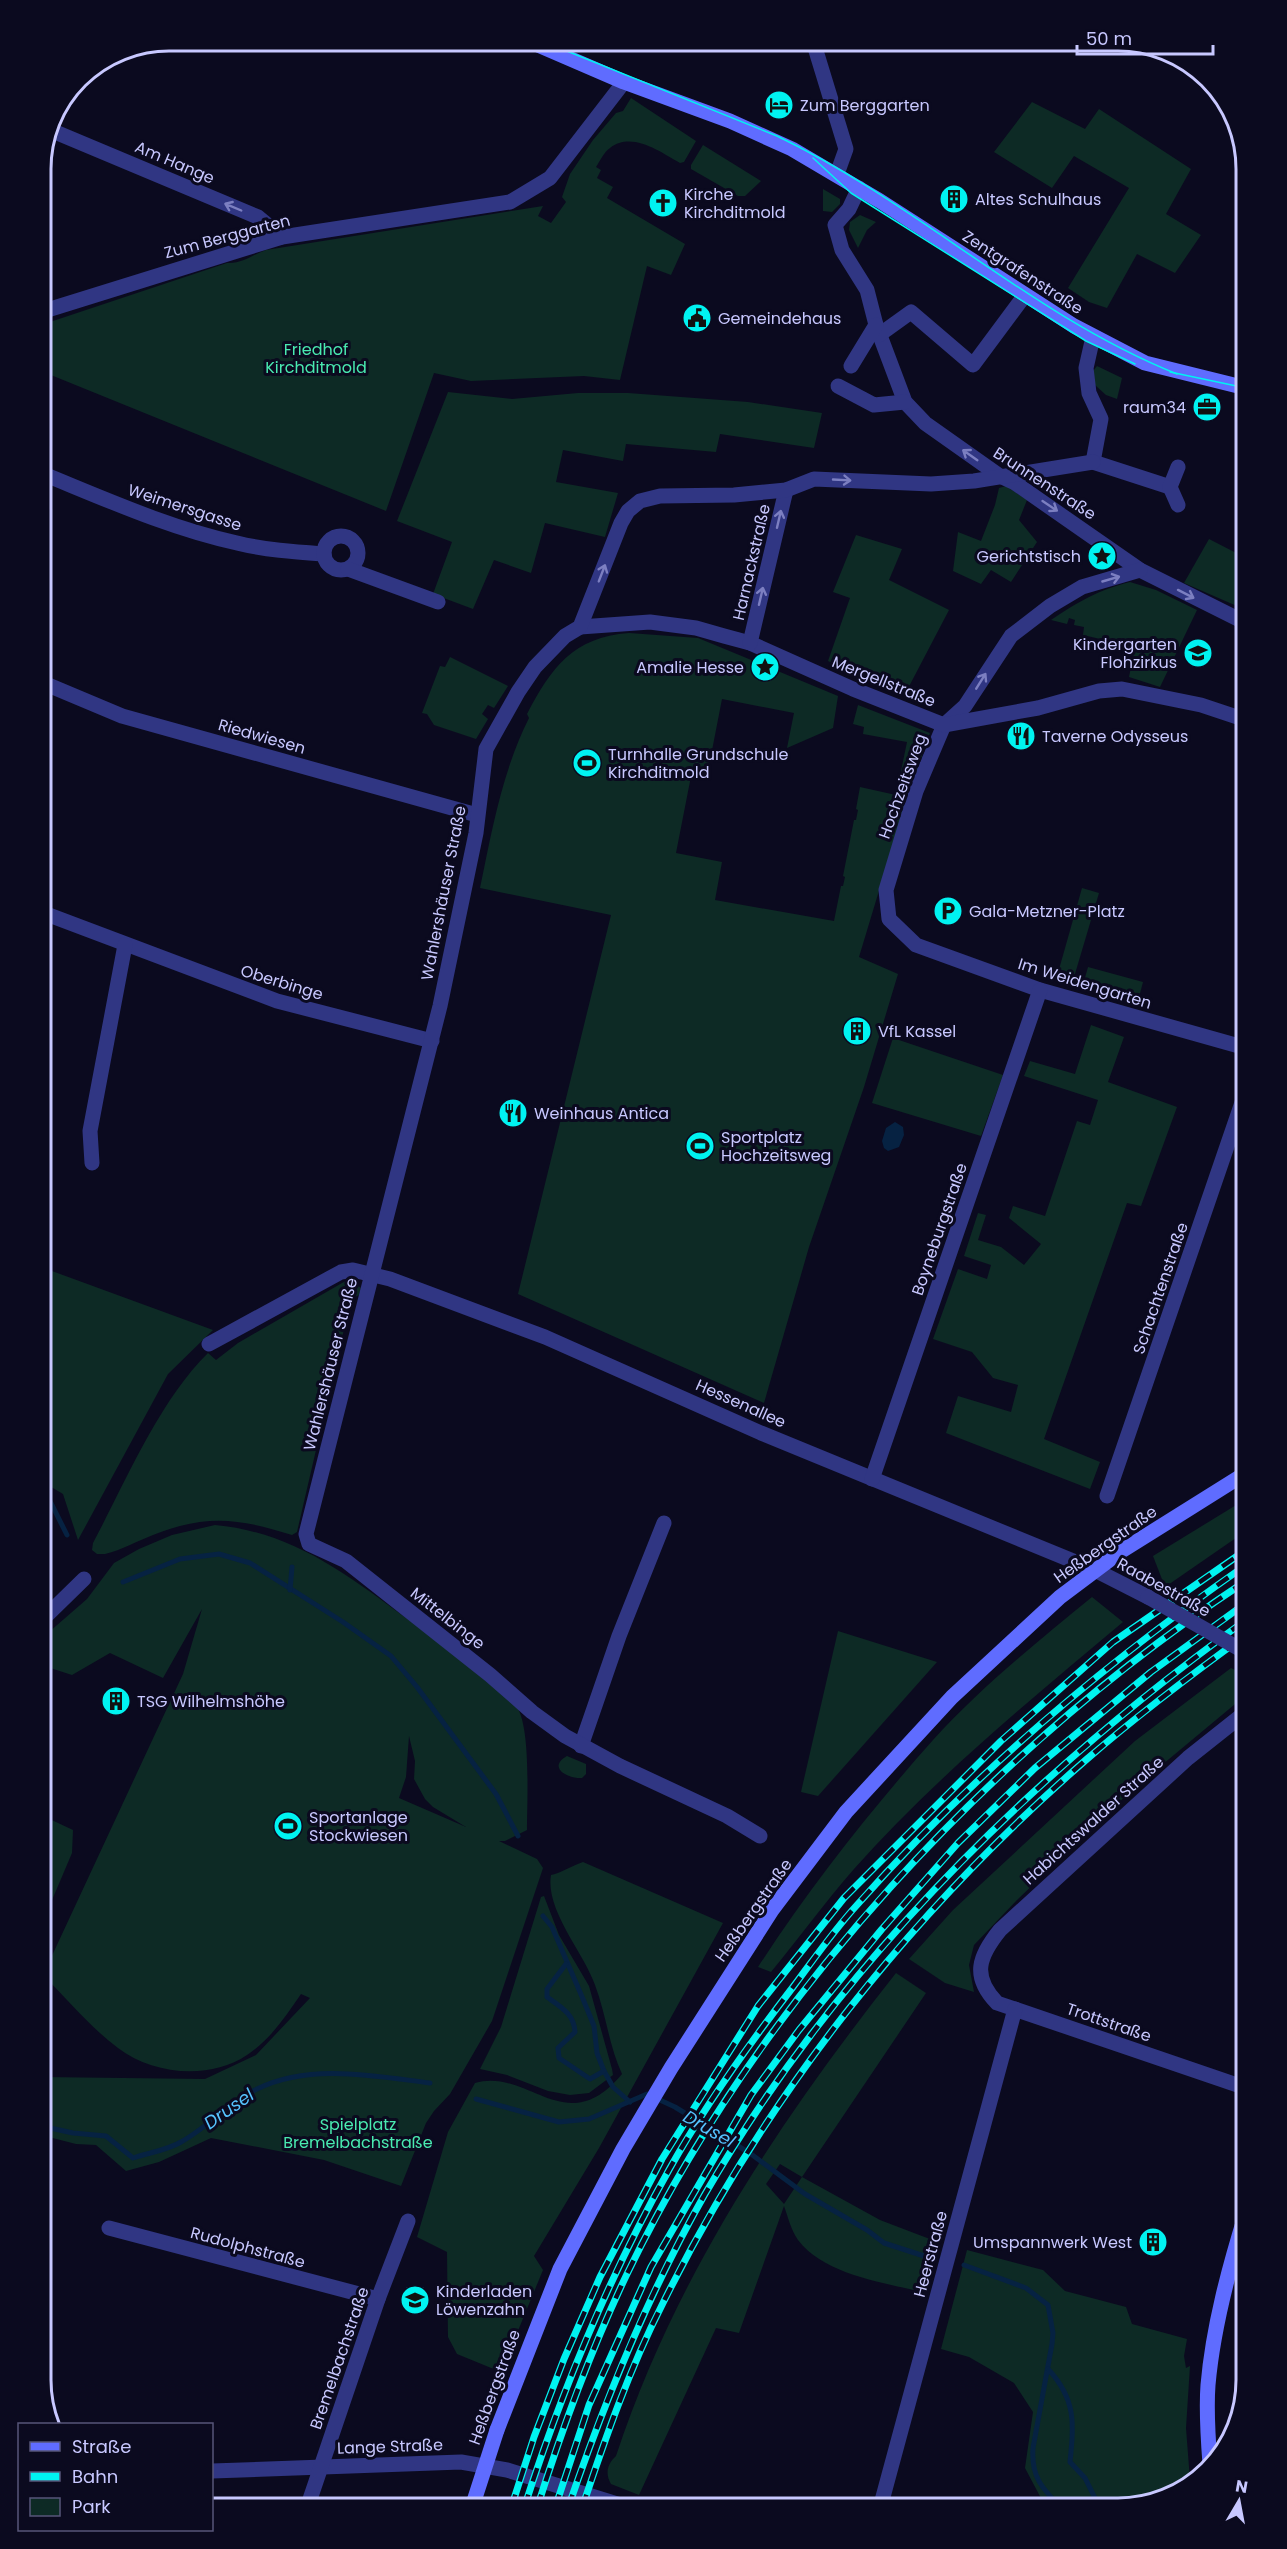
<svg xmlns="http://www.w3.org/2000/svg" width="1287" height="2549" viewBox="0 0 1287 2549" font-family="Poppins,sans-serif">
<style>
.green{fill:#0d2a25;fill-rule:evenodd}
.water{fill:#062242}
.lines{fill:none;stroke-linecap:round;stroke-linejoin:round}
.stream{stroke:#062242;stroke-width:5}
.street{stroke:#303683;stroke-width:15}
.secondary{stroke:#5f6cff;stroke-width:15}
.tram{stroke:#00f3f1;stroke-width:1.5}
.rail-casing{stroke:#00f3f1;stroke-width:7}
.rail{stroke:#0b0a1f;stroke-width:4.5;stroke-dasharray:14;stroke-linecap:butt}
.street-bridge{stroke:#303683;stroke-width:15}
.secondary-bridge{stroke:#5f6cff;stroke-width:15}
.oneway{stroke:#7c7fc1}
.labels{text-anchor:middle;stroke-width:6;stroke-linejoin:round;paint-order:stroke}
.poi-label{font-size:16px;fill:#c8c8ff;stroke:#0b0a1f;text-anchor:start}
.street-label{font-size:16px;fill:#c8c8ff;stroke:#0b0a1f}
.park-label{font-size:16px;fill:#49eab0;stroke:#0b0a1f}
.water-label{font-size:18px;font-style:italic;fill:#56c3ff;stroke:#0b0a1f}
.rim{fill:none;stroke:#c8c8ff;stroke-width:3}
</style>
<rect width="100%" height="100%" fill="#0b0a1f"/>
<g class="green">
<path d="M631 98 696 141 684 162 680 163C660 152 632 131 610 148 604 152 600 161 596 167L601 170 597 178 613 187 607 198 685 244 671 275 647 266 620 380 584 376 471 381 434 373 386 511 41 371V325L227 263C242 264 252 255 266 250L543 206 538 216 551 223 566 202 562 197 570 174 593 140 616 113 623 111Z"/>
<polygon points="1032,102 1085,129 1099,109 1191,169 1166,214 1201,235 1175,273 1137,254 1107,308 1089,302 1068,288 1129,188 1074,156 1052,188 994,152"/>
<polygon points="703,145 761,181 745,196 738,196 691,169 691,165"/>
<polygon points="823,189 840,199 840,204 832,212 823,211"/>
<polygon points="860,215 876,222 867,230 858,248 849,230 850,222"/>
<polygon points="1097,366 1122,378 1117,399 1106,395 1095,385 1093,371"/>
<polygon points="448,392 512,399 578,393 628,393 748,402 822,413 814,448 720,434 716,452 626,444 623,461 563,450 556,482 618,493 605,537 545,523 531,573 494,560 473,609 433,594 452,542 397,521"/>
<polygon points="1006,486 1027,500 1019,520 1037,542 1011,582 991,570 981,584 953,571 958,532 981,541 995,505 999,488"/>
<polygon points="856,535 902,549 889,580 949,610 904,696 828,661 850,598 833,592"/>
<polygon points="1209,539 1246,558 1246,610 1184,583"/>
<path d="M1130 582 1156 590 1197 610 1160 687 1129 677 1135 647 1083 635 1084 627 1074 625 1075 620 1069 618 1067 624 1051 620C1078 602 1098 590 1130 582Z"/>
<path d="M629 633 698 638 838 696 833 728 787 748 794 713 722 699 708 771 693 766 676 853 722 862 715 900 834 921 841 886H843L845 877 843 876 854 820H856L858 810 856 809 860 787 896 795 907 742 863 734 864 727 853 724 858 705 930 733 907 798 859 957 898 974 864 1087 809 1247 764 1403 518 1294 611 915 480 888C492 830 502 772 529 718L527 714C551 668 573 637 629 633Z"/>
<polygon points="450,657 508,686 494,708 488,705 482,714 488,719 476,739 434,725 427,714 422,713 440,666 445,667"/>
<polygon points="1082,888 1099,893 1072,984 1056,980"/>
<polygon points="1088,967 1143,982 1138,1001 1083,985"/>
<polygon points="1091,1025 1124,1037 1108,1082 1177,1107 1141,1206 1127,1203 1044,1439 1100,1462 1090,1489 946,1433 958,1396 1011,1412 1018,1385 993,1378 972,1352 933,1339 958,1269 987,1279 991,1265 964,1256 978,1213 986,1215 978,1240 1001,1247 1024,1265 1041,1244 1009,1218 1013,1206 1045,1216 1077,1121 1090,1125 1098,1100 1024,1076 1030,1061 1075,1074"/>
<polygon points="893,1038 1003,1075 981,1136 872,1103"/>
<polygon points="41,1267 213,1330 168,1374 78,1540 63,1494 41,1481"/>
<path d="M349 1279 361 1288 359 1295 351 1299 297 1532 292 1535C238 1518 206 1514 153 1535 137 1541 122 1550 105 1554H97L92 1550 93 1543C126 1481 159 1401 208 1353L216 1360 238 1343Z"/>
<polygon points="1246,1499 1246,1531 1165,1587 1153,1556"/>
<path d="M215 1525C292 1532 346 1574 406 1618 444 1647 481 1676 517 1707 531 1729 527 1802 527 1830L505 1841H499L537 1859 543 1868 492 2021 450 2094 434 2111 426 2123 401 2186 324 2160 211 2138 159 2162 126 2171 96 2145 76 2144 41 2135V2077L205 2079 256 2055 310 1998 301 1994C285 2017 271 2039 247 2055 210 2080 153 2075 118 2048 90 2027 68 2000 43 1975L183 1674 202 1609 163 1678 110 1653 72 1675 41 1665V1639L87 1599 114 1563 139 1549 172 1535ZM409 1736 415 1761 414 1779 425 1799 433 1807 466 1827 399 1798 406 1777Z"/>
<path d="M1092 1597 1123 1622C1030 1700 935 1778 854 1869 825 1902 799 1938 771 1972L758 1967C810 1887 870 1811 933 1740 980 1688 1037 1642 1092 1597Z"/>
<polygon points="838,1631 937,1662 818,1796 801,1792"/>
<polygon points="1231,1668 1246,1675 1246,1695 1133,1789 1017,1900 974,1945 969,1965 974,1992 945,1983 909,1959 953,1910 1135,1741"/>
<path d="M567 1756 586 1764V1774L582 1778C567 1779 547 1767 567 1756Z"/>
<polygon points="41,1815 73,1830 72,1853 41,1926"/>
<path d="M583 1862 723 1923 599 2148 534 2256 543 2270 501 2372 457 2354 448 2337 447 2252 417 2237 448 2132 475 2083C528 2067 566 2142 622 2074 609 2046 606 2014 595 1985 584 1953 545 1910 551 1875 559 1874 573 1865 583 1862Z"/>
<polygon points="544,1896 559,1935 589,1986 612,2069 613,2075 589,2093 570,2095 548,2091 507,2075 480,2069 501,2027 541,1897"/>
<path d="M896 1973 926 1993 802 2177 880 2220 935 2241 922 2292C882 2282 825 2275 798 2240 791 2230 788 2217 784 2206L739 2333 716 2328 639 2495 611 2484C605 2474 607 2464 616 2456 675 2277 780 2120 896 1973ZM780 2164 802 2177 784 2204 766 2184Z"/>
<polygon points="967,2250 1043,2270 1065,2291 1126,2307 1132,2324 1187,2339 1184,2356 1186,2368 1190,2366 1186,2428 1190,2480 1167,2499 1117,2508 1051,2508 1043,2502 1025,2468 1033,2412 1014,2383 969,2357 941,2349"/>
</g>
<polygon class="water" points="895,1122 903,1127 904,1135 899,1147 888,1151 884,1148 882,1141 886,1128"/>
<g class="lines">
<g class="stream">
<polyline points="41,1491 47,1495 67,1535"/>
<polyline points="123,1582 180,1559 219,1554 250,1563 343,1622 391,1656 417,1687 496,1794 518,1836"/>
<polyline points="290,1590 292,1567"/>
<polyline points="543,1916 552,1927 583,1999 594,2026 597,2053 604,2071 613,2087 630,2102"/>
<path d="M566 1964 547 1989V1997C561 2007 574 2014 575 2032L558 2048 559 2058 590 2079 604 2071"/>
<polyline points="476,2099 559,2122 589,2119 647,2094 675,2107 751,2154 805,2194 867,2230 884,2243 924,2256"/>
<path d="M41 2126 73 2133 106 2136 133 2158C148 2153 168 2150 181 2142 208 2127 229 2103 257 2089 310 2063 374 2076 430 2083"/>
<path d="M964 2265 1026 2288 1048 2305 1053 2333 1052 2344 1033 2448C1031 2477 1042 2488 1061 2508"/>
<path d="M1048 2369C1076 2399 1074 2423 1070 2462L1085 2478 1100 2508"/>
</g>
<g class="street">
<polyline points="813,41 846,149 837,174"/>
<polyline points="48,129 258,217 282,237"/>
<polyline points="859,188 849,209 835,225 842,250 867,290 876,325 905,402 925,423 1000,476 1015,483 1140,570 1246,623"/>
<polyline points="41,312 282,237 510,202 550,178 624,82"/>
<polyline points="879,335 911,312 973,365 1025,295"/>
<polyline points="1093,337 1086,368 1089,393 1101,419 1093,462"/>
<polyline points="851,366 876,325"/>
<polyline points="838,386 874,405 905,402"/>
<polyline points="1093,462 1170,487"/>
<path d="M41 473C105 499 169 528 237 543 265 550 295 552 324 554"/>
<polyline points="1178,505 1170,487 1178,467"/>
<circle cx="341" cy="553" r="17"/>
<polyline points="348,569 438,602"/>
<polyline points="1140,570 1082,587 1050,606 1011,636 965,706 944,725 916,791 886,890 889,919 916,945 1040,990 1246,1048"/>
<polyline points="580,627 650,622 696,628 724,636 750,643 853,689 944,725 1038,708 1099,691 1122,689 1201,705 1246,720"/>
<polyline points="750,643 786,490"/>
<polyline points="41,682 122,716 477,815"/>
<polyline points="41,912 277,1001 432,1041"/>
<polyline points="92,1163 90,1131 125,945"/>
<polyline points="209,1344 341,1272 353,1270 390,1279 545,1337 761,1433 1095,1570 1148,1597"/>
<polyline points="872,1479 1040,990"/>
<polyline points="1107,1496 1246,1091"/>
<polyline points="41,1621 84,1579"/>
<polyline points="581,1746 619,1636 664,1523"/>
<polyline points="760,1836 727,1816 620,1766 565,1736 532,1712 490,1675 346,1561 309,1544 306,1534 440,1006 476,833 486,749 518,692 535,667 565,636 580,627 621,523 628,511 640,501 660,496 734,495 786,490 814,479 931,484 974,481 1093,462"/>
<path d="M1246 2088 997 2003C971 1976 979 1956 1000 1930L1188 1758 1246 1712"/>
<polyline points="109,2228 378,2299"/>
<polyline points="212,2471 461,2462 507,2470 630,2508"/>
<polyline points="307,2508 378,2299 408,2221"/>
<polyline points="880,2508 1015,2009"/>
</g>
<g class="secondary">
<polyline points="529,41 624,82 730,121 792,149 880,201 1074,326 1145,363 1246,388"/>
<polyline points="497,2430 560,2269 623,2149 671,2068 772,1910 846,1812 952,1697 1060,1597 1120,1552 1246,1473"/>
<path d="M1210 2464C1208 2438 1206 2411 1208 2385 1213 2327 1229 2268 1246 2213"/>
</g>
<g class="tram">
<path d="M542 41 777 136C917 203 1032 316 1177 374"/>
<polyline points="813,158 851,193 1086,341 1135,364"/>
<polyline points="1170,372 1246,388"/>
</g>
<g class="rail-casing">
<g id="rail">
<polyline points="511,2508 534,2437 564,2359 600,2277 662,2159 758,2006 844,1898 1001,1741 1113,1642 1246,1550"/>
<path d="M524 2508C562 2390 609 2276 670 2168 706 2104 749 2044 793 1987 814 1959 834 1930 857 1905 971 1776 1105 1663 1246 1565"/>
<path d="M537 2508C562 2429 591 2349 627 2274 760 1998 991 1749 1246 1581"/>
<polyline points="555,2508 589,2405 651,2267 751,2095 799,2030 882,1929 958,1843 1035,1768 1151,1672 1246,1603"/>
<path d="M568 2508C605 2400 648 2294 705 2194 838 1964 1032 1774 1246 1620"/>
<path d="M582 2508C605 2439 629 2370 662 2305 765 2096 912 1911 1087 1759 1138 1715 1192 1674 1246 1635"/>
</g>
</g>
<use href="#rail" class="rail"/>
<polyline class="street-bridge" points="1148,1597 1245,1652"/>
<polyline class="secondary-bridge" points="474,2501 497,2430"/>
</g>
<defs><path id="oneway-shaft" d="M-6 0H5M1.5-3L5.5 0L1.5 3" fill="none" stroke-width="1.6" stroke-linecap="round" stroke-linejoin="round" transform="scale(1.5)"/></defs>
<g class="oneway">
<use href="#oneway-shaft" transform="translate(233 207) rotate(-157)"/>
<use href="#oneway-shaft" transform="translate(970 455) rotate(-145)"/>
<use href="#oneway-shaft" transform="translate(842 480) rotate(3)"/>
<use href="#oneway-shaft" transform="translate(1050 506) rotate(34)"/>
<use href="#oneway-shaft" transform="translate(779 519) rotate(-77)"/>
<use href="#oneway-shaft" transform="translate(602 573) rotate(-69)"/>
<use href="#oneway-shaft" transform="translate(1111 579) rotate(-16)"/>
<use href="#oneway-shaft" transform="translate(1186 594) rotate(27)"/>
<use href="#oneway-shaft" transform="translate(761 596) rotate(-77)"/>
<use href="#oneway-shaft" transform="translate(981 681) rotate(-58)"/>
</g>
<defs>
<g id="hotel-disc" transform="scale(1.5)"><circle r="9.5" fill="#00f3f1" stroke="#0b0a1f"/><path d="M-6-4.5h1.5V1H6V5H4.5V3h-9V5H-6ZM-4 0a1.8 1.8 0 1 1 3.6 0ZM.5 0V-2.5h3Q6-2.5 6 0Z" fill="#111"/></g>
<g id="building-disc" transform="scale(1.5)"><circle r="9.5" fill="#00f3f1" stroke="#0b0a1f"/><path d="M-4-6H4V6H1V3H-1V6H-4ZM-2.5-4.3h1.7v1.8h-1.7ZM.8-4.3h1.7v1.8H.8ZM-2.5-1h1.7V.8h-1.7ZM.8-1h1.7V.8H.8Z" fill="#111"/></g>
<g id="church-disc" transform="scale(1.5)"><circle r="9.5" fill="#00f3f1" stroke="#0b0a1f"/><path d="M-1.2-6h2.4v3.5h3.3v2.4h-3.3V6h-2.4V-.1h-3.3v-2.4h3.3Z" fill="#111"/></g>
<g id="civic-disc" transform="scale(1.5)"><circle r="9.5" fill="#00f3f1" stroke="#0b0a1f"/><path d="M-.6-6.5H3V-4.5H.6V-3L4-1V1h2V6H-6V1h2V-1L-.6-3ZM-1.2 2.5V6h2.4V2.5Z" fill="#111"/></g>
<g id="office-disc" transform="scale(1.5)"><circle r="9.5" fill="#00f3f1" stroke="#0b0a1f"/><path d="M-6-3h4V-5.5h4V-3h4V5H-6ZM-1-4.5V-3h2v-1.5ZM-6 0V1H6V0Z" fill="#111"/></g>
<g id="sight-disc" transform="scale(1.5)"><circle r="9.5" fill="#00f3f1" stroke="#0b0a1f"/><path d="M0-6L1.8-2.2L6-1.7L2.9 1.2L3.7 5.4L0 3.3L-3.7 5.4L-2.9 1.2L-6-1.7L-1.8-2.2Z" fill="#111"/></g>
<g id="school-disc" transform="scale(1.5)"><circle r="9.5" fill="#00f3f1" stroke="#0b0a1f"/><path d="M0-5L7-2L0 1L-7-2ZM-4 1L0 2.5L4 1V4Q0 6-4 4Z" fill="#111"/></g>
<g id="restaurant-disc" transform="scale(1.5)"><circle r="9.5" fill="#00f3f1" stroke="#0b0a1f"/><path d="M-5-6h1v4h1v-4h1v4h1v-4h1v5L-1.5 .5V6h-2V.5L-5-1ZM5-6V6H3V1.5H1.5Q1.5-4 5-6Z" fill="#111"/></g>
<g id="stadium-disc" transform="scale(1.5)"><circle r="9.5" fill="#00f3f1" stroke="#0b0a1f"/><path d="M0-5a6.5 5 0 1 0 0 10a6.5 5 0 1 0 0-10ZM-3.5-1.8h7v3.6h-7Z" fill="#111"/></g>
<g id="parking-disc" transform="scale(1.5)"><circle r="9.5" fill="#00f3f1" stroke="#0b0a1f"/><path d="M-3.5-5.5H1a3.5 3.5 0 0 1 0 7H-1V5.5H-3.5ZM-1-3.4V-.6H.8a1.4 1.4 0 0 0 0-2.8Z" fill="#111"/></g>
</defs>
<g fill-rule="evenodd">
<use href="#hotel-disc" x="779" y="105"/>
<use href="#building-disc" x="954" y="199"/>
<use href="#church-disc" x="663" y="203"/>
<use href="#civic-disc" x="697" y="318"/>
<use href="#office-disc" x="1207" y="407"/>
<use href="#sight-disc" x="1102" y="556"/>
<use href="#school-disc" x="1198" y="653"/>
<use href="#sight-disc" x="765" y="667"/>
<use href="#restaurant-disc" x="1021" y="736"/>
<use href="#stadium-disc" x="587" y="763"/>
<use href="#parking-disc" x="948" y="911"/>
<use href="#building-disc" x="857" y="1031"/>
<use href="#restaurant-disc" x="513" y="1113"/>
<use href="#stadium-disc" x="700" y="1146"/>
<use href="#building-disc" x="116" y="1701"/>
<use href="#stadium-disc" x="288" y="1826"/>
<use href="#building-disc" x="1153" y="2242"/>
<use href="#school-disc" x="415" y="2300"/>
</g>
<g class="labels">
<g class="poi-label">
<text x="800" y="111">Zum Berggarten</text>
<text x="684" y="200">Kirche<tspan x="684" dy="18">Kirchditmold</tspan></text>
<text x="975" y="205">Altes Schulhaus</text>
<text x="718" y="324">Gemeindehaus</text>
<text x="1186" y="413" text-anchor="end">raum34</text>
<text x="1081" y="562" text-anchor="end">Gerichtstisch</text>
<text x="1177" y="650" text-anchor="end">Kindergarten<tspan x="1177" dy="18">Flohzirkus</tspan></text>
<text x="744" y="673" text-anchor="end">Amalie Hesse</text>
<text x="1042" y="742">Taverne Odysseus</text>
<text x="608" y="760">Turnhalle Grundschule<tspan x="608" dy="18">Kirchditmold</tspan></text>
<text x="969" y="917">Gala-Metzner-Platz</text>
<text x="878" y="1037">VfL Kassel</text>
<text x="534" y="1119">Weinhaus Antica</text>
<text x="721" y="1143">Sportplatz<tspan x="721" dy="18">Hochzeitsweg</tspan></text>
<text x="137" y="1707">TSG Wilhelmshöhe</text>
<text x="309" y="1823">Sportanlage<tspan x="309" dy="18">Stockwiesen</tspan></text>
<text x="1132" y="2248" text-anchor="end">Umspannwerk West</text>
<text x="436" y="2297">Kinderladen<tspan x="436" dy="18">Löwenzahn</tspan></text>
</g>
<g class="street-label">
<text transform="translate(175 162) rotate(23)" y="6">Am Hange</text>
<text transform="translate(227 236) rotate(-15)" y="6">Zum Berggarten</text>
<text transform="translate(1023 272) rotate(33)" y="6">Zentgrafenstraße</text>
<text transform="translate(1045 483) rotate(33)" y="6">Brunnenstraße</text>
<text transform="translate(185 507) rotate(18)" y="6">Weimersgasse</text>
<text transform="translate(751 562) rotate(-77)" y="6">Harnackstraße</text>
<text transform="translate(884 681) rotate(22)" y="6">Mergellstraße</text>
<text transform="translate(262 736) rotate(16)" y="6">Riedwiesen</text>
<text transform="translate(902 786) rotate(-70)" y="6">Hochzeitsweg</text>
<text transform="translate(443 893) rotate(-79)" y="6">Wahlershäuser Straße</text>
<text transform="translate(282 982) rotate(17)" y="6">Oberbinge</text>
<text transform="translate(1085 983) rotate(17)" y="6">Im Weidengarten</text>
<text transform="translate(939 1229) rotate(-71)" y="6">Boyneburgstraße</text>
<text transform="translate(1160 1288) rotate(-71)" y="6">Schachtenstraße</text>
<text transform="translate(330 1364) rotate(-76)" y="6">Wahlershäuser Straße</text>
<text transform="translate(741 1403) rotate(24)" y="6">Hessenallee</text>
<text transform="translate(1105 1544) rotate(-35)" y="6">Heßbergstraße</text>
<text transform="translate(1164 1587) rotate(29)" y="6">Raabestraße</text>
<text transform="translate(448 1618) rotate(38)" y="6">Mittelbinge</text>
<text transform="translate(1093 1820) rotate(-42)" y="6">Habichtswalder Straße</text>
<text transform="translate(753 1910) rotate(-55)" y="6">Heßbergstraße</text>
<text transform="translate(1109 2022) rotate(19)" y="6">Trottstraße</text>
<text transform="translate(248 2247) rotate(15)" y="6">Rudolphstraße</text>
<text transform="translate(930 2254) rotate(-75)" y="6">Heerstraße</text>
<text transform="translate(339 2358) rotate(-71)" y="6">Bremelbachstraße</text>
<text transform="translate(494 2387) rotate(-70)" y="6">Heßbergstraße</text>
<text transform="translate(390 2446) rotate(-2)" y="6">Lange Straße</text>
</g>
<g class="park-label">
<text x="316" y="355">Friedhof<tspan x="316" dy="18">Kirchditmold</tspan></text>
<text x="358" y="2130">Spielplatz<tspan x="358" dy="18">Bremelbachstraße</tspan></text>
</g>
<g class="water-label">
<text transform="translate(229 2109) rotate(-35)" y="6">Drusel</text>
<text transform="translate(709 2129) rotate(30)" y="6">Drusel</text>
</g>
</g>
<path d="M0 0H1287V2549H0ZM169 51H1118A118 118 0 0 1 1236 169V2380A118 118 0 0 1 1118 2498H169A118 118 0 0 1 51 2380V169A118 118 0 0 1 169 51Z" fill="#0b0a1f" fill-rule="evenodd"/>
<path class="rim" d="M169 51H1118A118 118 0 0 1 1236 169V2380A118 118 0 0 1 1118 2498H169A118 118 0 0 1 51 2380V169A118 118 0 0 1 169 51Z"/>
<rect x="18" y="2423" width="195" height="108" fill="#0b0a1f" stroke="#575679" stroke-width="1.5"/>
<rect x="30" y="2442" width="30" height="9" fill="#5f6cff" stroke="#575679" stroke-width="1.5"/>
<text x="72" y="2453" font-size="18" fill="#c8c8ff">Straße</text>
<rect x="30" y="2472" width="30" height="9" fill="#00f3f1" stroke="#575679" stroke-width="1.5"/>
<text x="72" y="2483" font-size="18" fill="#c8c8ff">Bahn</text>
<rect x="30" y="2498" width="30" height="18" fill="#0d2a25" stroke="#575679" stroke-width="1.5"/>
<text x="72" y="2513" font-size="18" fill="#c8c8ff">Park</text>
<g transform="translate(1239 2501) rotate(10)" stroke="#0b0a1f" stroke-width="4.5" paint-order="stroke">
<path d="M0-4.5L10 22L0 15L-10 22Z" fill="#c8c8ff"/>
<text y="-9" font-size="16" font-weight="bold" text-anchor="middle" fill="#c8c8ff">N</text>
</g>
<path d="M1077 45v9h136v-9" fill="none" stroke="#c8c8ff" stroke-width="3"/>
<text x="1086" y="45" font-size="18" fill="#c8c8ff" stroke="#0b0a1f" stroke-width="4.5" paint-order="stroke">50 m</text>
</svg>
